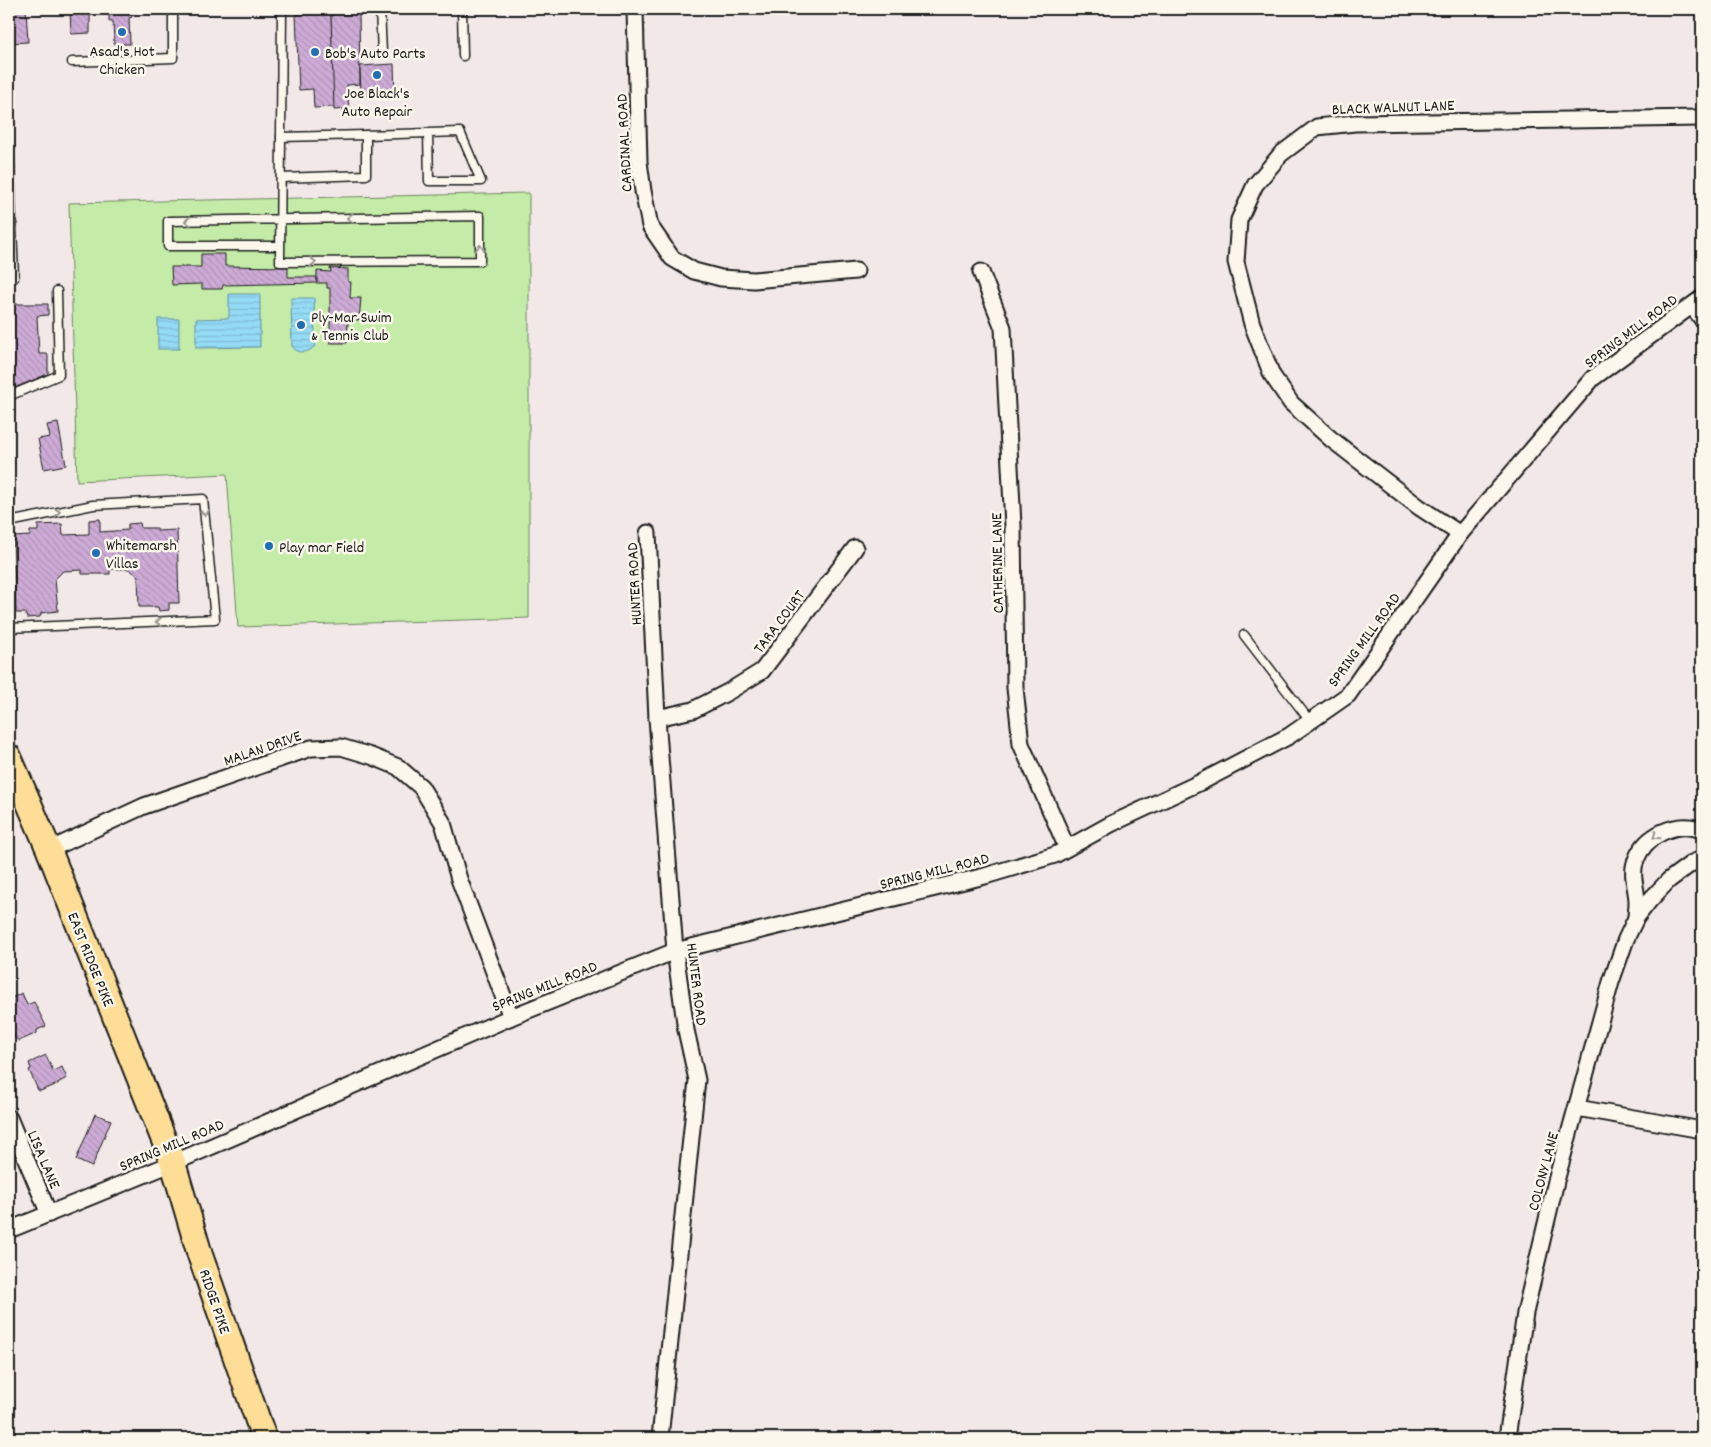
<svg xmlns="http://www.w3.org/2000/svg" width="1711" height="1447" viewBox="0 0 1711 1447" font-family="Dekko,sans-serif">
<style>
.garden{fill:#c4eca8;stroke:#708462}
.water{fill:url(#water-rules);stroke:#648f9f}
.building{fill:url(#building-back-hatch);stroke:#1c1c1c}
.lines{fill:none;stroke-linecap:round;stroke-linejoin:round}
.service-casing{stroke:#1c1c1c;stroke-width:11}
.minor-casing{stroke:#1c1c1c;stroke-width:19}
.primary-casing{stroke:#1c1c1c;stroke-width:28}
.service{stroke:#fbf7ec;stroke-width:8}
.minor{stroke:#fbf7ec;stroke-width:15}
.primary{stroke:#fede96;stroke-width:24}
.oneway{stroke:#97948e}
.poi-dot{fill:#1f6fb2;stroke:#fbf7ec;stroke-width:2}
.labels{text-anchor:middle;stroke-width:5;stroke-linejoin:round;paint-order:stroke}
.poi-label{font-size:16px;fill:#1c1c1c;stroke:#fbf7ec;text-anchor:start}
.street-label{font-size:16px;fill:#1c1c1c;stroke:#fbf7ec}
</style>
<defs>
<pattern id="water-rules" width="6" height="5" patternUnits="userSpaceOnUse" patternTransform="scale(1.25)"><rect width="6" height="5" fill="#94dbf6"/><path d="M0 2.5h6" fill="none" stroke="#7fbbd2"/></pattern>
<pattern id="building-back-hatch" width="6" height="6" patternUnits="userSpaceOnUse" patternTransform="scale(1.25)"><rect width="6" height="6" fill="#cdabd6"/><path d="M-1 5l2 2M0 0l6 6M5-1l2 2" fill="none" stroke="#af93b7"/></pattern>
</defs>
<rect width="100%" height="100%" fill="#f2e8e8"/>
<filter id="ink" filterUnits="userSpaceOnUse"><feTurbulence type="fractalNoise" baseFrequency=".02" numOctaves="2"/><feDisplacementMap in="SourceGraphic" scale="10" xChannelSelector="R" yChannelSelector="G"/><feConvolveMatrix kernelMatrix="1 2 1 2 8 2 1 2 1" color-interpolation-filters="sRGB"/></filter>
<g filter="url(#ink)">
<polygon class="garden" points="529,193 529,618 238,627 227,474 77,481 69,203"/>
<g class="water">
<polygon points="229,294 260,294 260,347 196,348 196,319 229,318"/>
<path d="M291 298H314L315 346C309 353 297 355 292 346Z"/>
<rect x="158" y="319" width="21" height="30"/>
</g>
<g class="building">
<polygon points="26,9 28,42 9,43 9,10"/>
<polygon points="70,9 90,9 90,33 71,34"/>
<polygon points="109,9 132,9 132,17 129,18 130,44 114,44 113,21 109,21"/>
<polygon points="331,13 335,107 314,108 313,89 299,90 296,14"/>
<polygon points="359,13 360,84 347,85 349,109 334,110 331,15"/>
<polygon points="394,64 395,95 361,96 360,66"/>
<polygon points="201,254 225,254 225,266 288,267 288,277 317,277 317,283 223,285 222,289 202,289 202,284 172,285 171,267 201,267"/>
<polygon points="330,268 348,269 348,282 351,282 350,298 361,298 359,320 348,319 347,343 330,343 330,288 327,288 327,283 317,283 317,271 331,272"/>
<polygon points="10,304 48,304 48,315 37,316 39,354 48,354 48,374 9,390"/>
<polygon points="58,423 66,465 44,469 38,439 50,437 47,425"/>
<polygon points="100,519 100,532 128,530 128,524 140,523 141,528 157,528 157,531 177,530 179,603 169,603 169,610 159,611 158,607 139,607 138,576 129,569 110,569 110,574 82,574 82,570 63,571 55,579 58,611 41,613 40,617 27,618 25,613 16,613 13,537 30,536 30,531 38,531 38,525 62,524 63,535 89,534 89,520"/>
<polygon points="22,993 27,1005 34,1002 46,1026 37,1030 37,1033 19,1041 15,1038 9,1022 9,999"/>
<polygon points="46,1055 53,1071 62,1067 67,1078 59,1082 58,1084 40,1091 38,1090 29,1070 31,1069 29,1063"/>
<polygon points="95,1114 111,1120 92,1167 76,1160"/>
</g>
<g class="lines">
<g class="service-casing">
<g id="service">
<polyline points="380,9 382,53"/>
<polyline points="462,9 463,56"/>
<polyline points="72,62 173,58 173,9"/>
<polyline points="366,135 460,132 481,181 429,181 428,133"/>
<polyline points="9,143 14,278 9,278"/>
<polyline points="281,178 366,175 366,135 281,137"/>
<polyline points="280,246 168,246 168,221 480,216 480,261 280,262 282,9"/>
<polyline points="9,396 59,375 57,291"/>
<polyline points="9,498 10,502 9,502"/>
<polyline points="9,522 93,505 203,499 215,619 9,628"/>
<polyline points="1244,635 1310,721"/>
</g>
</g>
<g class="minor-casing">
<g id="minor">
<polyline points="635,9 639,162 643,191 650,226 672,258 694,271 721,278 754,280 856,271"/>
<polyline points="981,272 1003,328 1013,526 1015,688 1021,744 1067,848"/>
<polyline points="1692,306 1702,319"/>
<polyline points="648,533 657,718 675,951 686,1030 697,1080 660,1438"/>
<polyline points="1460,534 1419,507 1331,439 1291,403 1272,375 1252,324 1236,262 1239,220 1255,185 1281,154 1317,127 1355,123 1702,118"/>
<polyline points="657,718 693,710 728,692 762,671 855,548"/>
<polyline points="49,850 144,806 311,748 341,747 371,756 398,767 421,787 443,823 459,879 511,1017"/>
<path d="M1636 918C1636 913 1637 908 1637 902 1637 889 1630 874 1636 860 1645 835 1677 820 1702 830"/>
<polyline points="1577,1108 1702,1130"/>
<polyline points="9,1118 49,1214"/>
<polyline points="9,1230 173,1163 511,1017 675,951 985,876 1055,855 1111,824 1201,782 1289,736 1348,695 1460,534 1593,378 1702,298"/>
<polyline points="1507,1438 1525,1313 1556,1181 1611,982 1626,939 1636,918 1650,900 1669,880 1692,863 1702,859"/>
</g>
</g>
<g class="primary-casing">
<polyline id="primary" points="9,757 49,850 173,1163 200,1255 264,1438"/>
</g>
<use href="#service" class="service"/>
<use href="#minor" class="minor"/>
<use href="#primary" class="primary"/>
</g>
<defs><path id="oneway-chevron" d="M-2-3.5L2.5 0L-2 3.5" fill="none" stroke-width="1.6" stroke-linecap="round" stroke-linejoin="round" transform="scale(1.25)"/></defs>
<g class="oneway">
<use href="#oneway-chevron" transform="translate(350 218) rotate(179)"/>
<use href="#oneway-chevron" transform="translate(188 221) rotate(179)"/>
<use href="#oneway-chevron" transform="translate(480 248) rotate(-90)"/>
<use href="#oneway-chevron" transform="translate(313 262)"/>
<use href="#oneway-chevron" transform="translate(57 512) rotate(-11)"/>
<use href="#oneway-chevron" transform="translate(205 513) rotate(84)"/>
<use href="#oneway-chevron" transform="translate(159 622) rotate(177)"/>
<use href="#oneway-chevron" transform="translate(1656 836) rotate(145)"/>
</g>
</g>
<g class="poi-dot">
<circle cx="122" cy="32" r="5"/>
<circle cx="315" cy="52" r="5"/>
<circle cx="377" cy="75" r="5"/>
<circle cx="301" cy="325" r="5"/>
<circle cx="269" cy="546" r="5"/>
<circle cx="96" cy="553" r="5"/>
</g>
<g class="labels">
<g class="poi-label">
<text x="122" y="56" text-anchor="middle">Asad's Hot<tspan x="122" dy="18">Chicken</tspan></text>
<text x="325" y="58">Bob's Auto Parts</text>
<text x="377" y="98" text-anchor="middle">Joe Black's<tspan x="377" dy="18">Auto Repair</tspan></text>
<text x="311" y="322">Ply-Mar Swim<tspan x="311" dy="18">&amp; Tennis Club</tspan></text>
<text x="106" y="550">Whitemarsh<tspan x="106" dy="18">Villas</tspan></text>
<text x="279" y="552">Play mar Field</text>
</g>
<g class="street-label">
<text transform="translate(1393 106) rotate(-2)" y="6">BLACK WALNUT LANE</text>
<text transform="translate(623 143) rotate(-93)" y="6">CARDINAL ROAD</text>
<text transform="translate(1630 330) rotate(-37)" y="6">SPRING MILL ROAD</text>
<text transform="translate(996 563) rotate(-91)" y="6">CATHERINE LANE</text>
<text transform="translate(633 584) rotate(-93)" y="6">HUNTER ROAD</text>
<text transform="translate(778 621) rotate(-53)" y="6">TARA COURT</text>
<text transform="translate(1363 639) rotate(-54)" y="6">SPRING MILL ROAD</text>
<text transform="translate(262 747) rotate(-19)" y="6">MALAN DRIVE</text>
<text transform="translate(934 870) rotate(-14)" y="6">SPRING MILL ROAD</text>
<text transform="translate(92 959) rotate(68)" y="6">EAST RIDGE PIKE</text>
<text transform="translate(698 984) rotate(83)" y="6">HUNTER ROAD</text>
<text transform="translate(544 985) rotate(-22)" y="6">SPRING MILL ROAD</text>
<text transform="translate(171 1144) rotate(-23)" y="6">SPRING MILL ROAD</text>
<text transform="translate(45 1159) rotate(67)" y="6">LISA LANE</text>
<text transform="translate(1542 1171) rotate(-75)" y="6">COLONY LANE</text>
<text transform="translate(216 1301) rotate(71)" y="6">RIDGE PIKE</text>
</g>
</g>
<rect width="1711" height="1447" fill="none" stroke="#fbf7ec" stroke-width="30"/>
<rect x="15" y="15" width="1681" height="1417" fill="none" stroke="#1c1c1c" stroke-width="2" filter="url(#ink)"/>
</svg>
